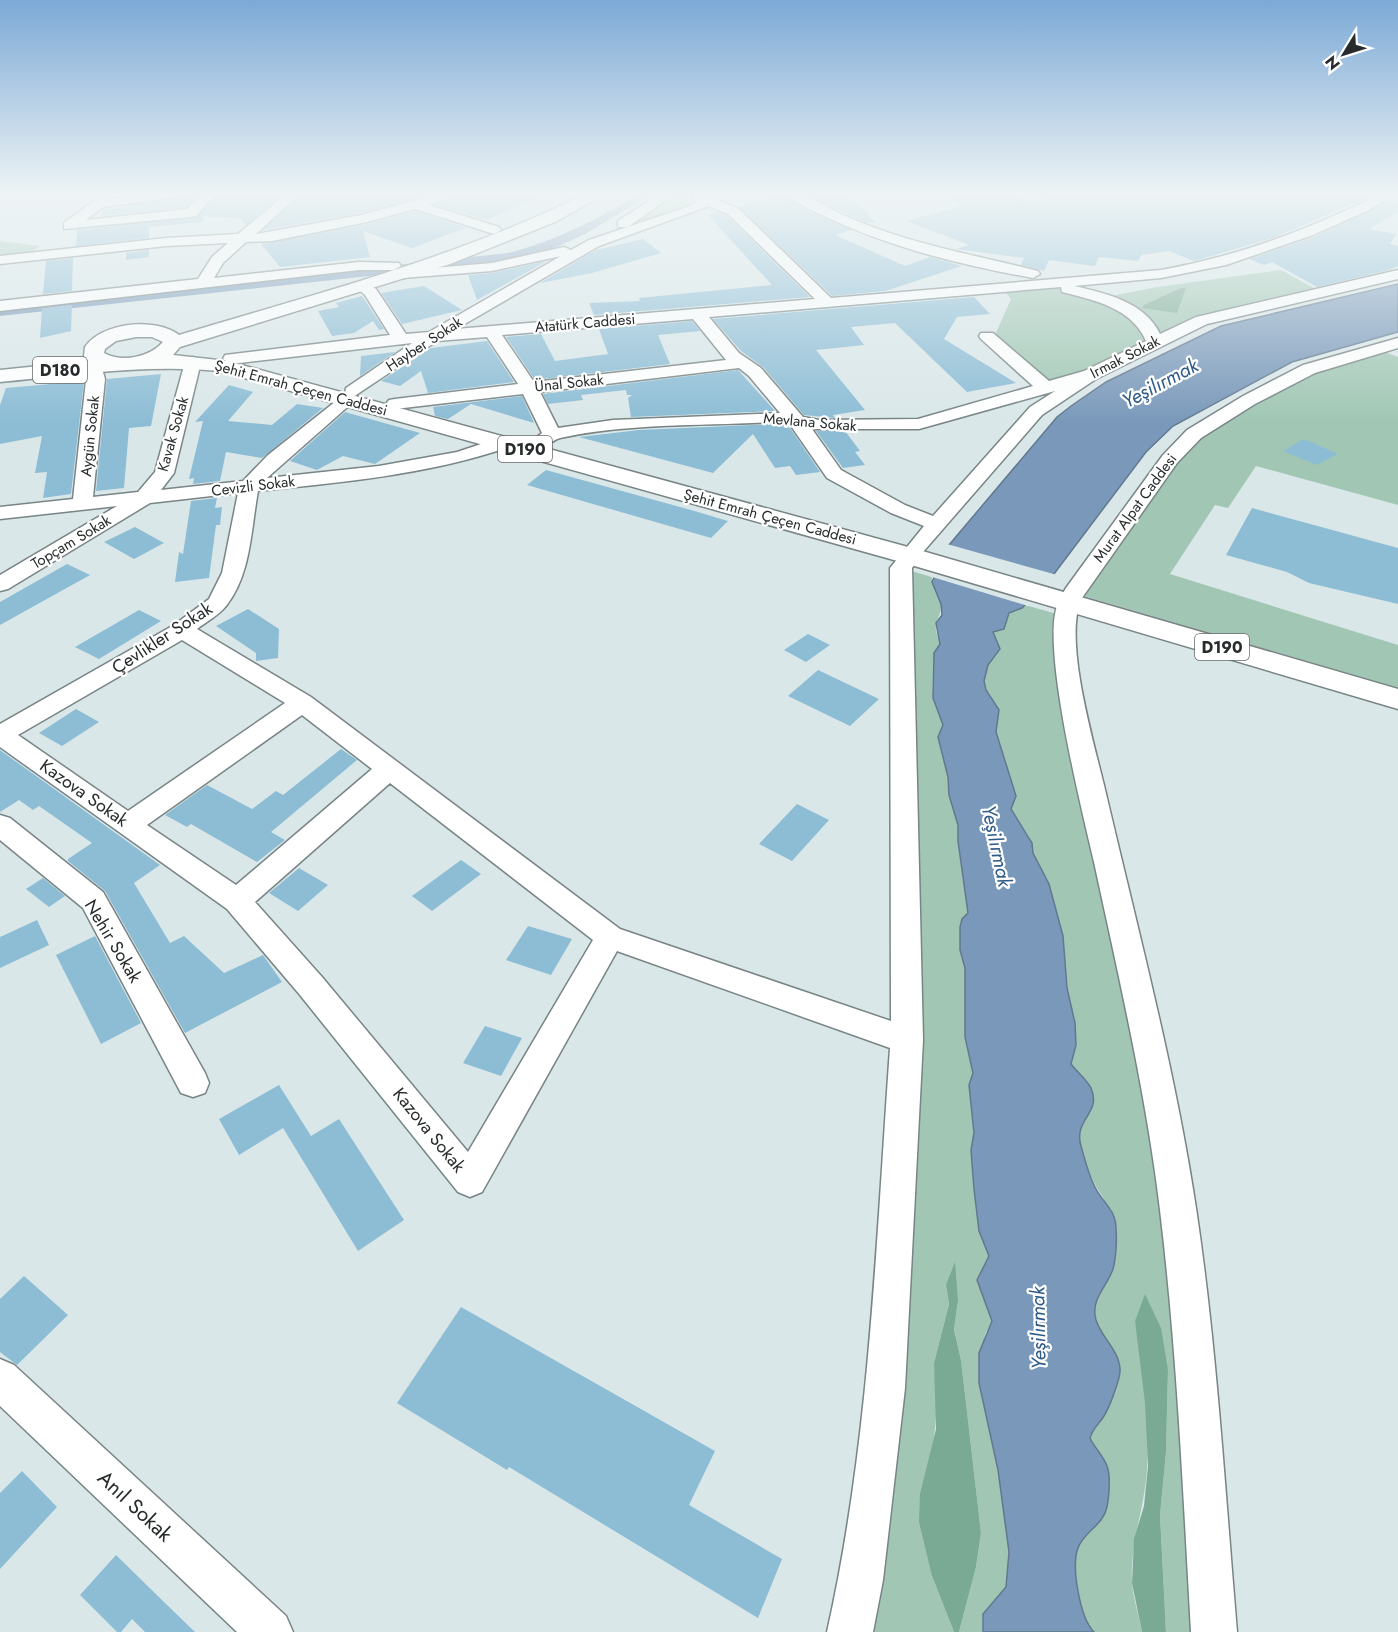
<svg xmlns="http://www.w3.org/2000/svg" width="1398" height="1632" viewBox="0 0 1398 1632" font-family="Jost,sans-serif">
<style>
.green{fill:#a1c7b4}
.forest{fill:#7baa94}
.water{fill:#7a99ba;stroke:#61788f;stroke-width:1.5}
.pier{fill:#dae7e9}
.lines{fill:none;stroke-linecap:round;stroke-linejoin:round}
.canal{fill:#7a99ba;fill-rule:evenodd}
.building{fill:#8dbdd5}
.street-casing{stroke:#788485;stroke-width:3}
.highway-casing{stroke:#788485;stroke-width:3}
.street{fill:#fff;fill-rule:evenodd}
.highway{fill:#fff;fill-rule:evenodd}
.labels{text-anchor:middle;stroke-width:4.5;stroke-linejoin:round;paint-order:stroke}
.far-street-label{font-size:15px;fill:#272b2c;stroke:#fff}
.shield{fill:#fff;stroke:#686b6b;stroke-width:1.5}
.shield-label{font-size:16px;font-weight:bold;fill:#272b2c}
.street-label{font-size:18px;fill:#272b2c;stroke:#fff}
.water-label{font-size:20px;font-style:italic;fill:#2e5a88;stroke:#fff}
.near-street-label{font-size:21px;fill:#272b2c;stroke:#fff}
</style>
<rect width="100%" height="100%" fill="#dae7e9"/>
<g class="green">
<polygon points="669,193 725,193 713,201 594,243"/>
<polygon points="0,241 40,246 23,257 0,260"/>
<polygon points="1281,270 1323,293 1232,311 1046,388 995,335 1011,299 1000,286 1042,285 1101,298 1157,287"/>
<polygon points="1377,349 1398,357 1398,505 1256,466 1228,508 1215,505 1170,574 1398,645 1398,688 1074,593 1170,459 1296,375"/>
<path d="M901 568 932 577C931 588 941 593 941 603 942 613 937 617 936 626 935 633 939 637 940 644 934 651 931 694 934 702 936 709 940 717 943 725L938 737 949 777V795L958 825V841L968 913 962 919 960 927V950L965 968V1037L973 1073 969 1085 974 1133 971 1150 979 1231 989 1256 977 1280 992 1321 985 1334 979 1383 998 1470 1009 1552 1006 1587 983 1614V1632H959L976 1567 981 1533 961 1360 954 1328 958 1301 946 1285 949 1304 934 1363 937 1404 933 1449 932 1576 954 1632H850L885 1389Z"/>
<path d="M1025 605 1064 616 1157 1078 1214 1632H1166L1160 1515 1166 1452 1168 1370 1135 1321C1144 1368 1150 1420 1147 1468 1145 1507 1130 1543 1132 1582 1133 1598 1139 1616 1142 1632H1094C1080 1618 1071 1567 1078 1548 1084 1531 1103 1526 1107 1507 1109 1497 1111 1476 1107 1466 1104 1457 1094 1447 1090 1438 1095 1424 1118 1396 1118 1382 1118 1357 1091 1326 1095 1302 1097 1291 1109 1281 1112 1270 1116 1255 1112 1226 1112 1210 1098 1193 1076 1154 1078 1131 1079 1123 1086 1117 1091 1112L1077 1071 1071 1064 1075 1045 1067 988 1063 936 1049 884 1033 853 1030 838 1011 809 1016 796 996 732 997 706 986 690 984 681 988 665 1000 649 993 632 1001 630 1010 613Z"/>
</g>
<g class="forest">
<polygon points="1181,288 1186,288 1177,313 1142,308 1144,305"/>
<polygon points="955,1262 958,1301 954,1329 961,1360 981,1533 976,1567 959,1632 954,1632 932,1576 919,1522 920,1494 936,1429 934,1363 949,1304 946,1285"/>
<polygon points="1145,1294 1161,1328 1168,1370 1166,1452 1160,1515 1166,1632 1142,1632 1132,1583 1134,1539 1144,1506 1148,1466 1145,1403 1135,1321"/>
</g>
<path class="water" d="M1398 284V332L1292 362 1173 426 1146 452 1054 574 1022 608 1009 613 1004 629 993 632 1000 649 988 665 984 681 986 690 999 710 996 732 1016 796 1011 809 1032 843 1033 853 1049 884 1063 936 1067 988 1075 1023 1076 1045 1071 1064C1077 1072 1086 1079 1091 1088 1102 1114 1073 1119 1081 1146 1085 1160 1089 1177 1096 1189 1104 1204 1116 1210 1116 1229 1117 1240 1116 1258 1113 1269 1107 1287 1090 1299 1096 1320 1101 1337 1119 1350 1120 1369 1121 1378 1109 1408 1104 1416 1099 1424 1093 1428 1090 1438 1094 1447 1104 1457 1107 1466 1111 1476 1109 1497 1107 1507 1103 1526 1084 1531 1078 1548 1071 1567 1080 1618 1094 1632H983V1614L1006 1587 1009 1552 998 1470 979 1383V1353L992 1321 977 1280 989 1256 979 1231 974 1189 971 1150 974 1133 969 1085 973 1073 965 1037V968L960 950V927L962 919 968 913 958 841V825L949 795 948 777 938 737 943 725 933 698 934 653 940 644 936 623 942 615 941 604 932 582 949 545 1057 417 1071 406 1106 382 1221 326Z"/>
<polygon class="pier" points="947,544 1057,575 1028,606 929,576"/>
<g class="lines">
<path class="canal" d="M640 193H653L585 234 552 249 508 261 0 316V308L508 253C556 241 598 219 640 193Z"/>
</g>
<g class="building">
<polygon points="186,193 200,193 186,207 101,216 103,210 177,199"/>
<polygon points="219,193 284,193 246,225 241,219 203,216 203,222 149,227 149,238 76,246 77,230 196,218"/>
<polygon points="303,193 435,193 361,213 263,230"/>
<polygon points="464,193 551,193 486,220 436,205"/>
<polygon points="802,193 823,193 828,196 846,195 854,200 876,223 865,222"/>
<polygon points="942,193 1007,193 1021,198 1041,200 1045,193 1067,193 1096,198 1097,193 1357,193 1371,196 1273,238 1194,261 1169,251 1141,255 1138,261 1099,257 1095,266 1049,260 1044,271 1021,265 1024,258 956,249 969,245 907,221 962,205"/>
<polygon points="782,194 802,208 851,230 835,235 905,266 930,257 962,266 885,291 832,296 739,207"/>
<polygon points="1389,201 1398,203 1398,212 1369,229 1396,234 1390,244 1398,246 1398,266 1389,270 1317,287 1272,262 1264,265 1249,259 1314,237"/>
<polygon points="415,211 466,228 412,248 363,231 370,257 280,267 261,244 364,225"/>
<polygon points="718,212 728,217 810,297 594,315 589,303 640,301 639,298 772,285 708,215"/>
<polygon points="643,239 661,253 592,273 540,283 596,250"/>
<polygon points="149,250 149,257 126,260 126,253"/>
<polygon points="73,258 72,291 43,294 46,261"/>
<polygon points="547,261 477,300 468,275 492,273"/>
<polygon points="424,286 462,310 402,324 381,293"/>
<polygon points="362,296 384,329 379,330 373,321 354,333 332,336 318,311 339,307 336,303"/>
<polygon points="974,297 990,314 957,317 944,339 1016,383 967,392 895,323 851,327 864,345 816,350 865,410 833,415 835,418 804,415 763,367 741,351 713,319"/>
<polygon points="72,305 71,331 40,338 42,308"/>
<polygon points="692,321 700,331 658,335 670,364 535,380 506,337 541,334 555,361 608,354 599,329"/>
<polygon points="487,341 514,382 428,393 421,371 400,386 381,381 431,348"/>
<polygon points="395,352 360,376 361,356"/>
<polygon points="738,370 775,411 631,417 628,398 632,395 627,395 626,390 581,395 583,400 548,404 543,394"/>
<polygon points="161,374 151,426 129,428 124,488 96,491 107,379"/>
<polygon points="84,381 71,494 43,498 47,472 35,473 42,436 0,444 0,405 6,388"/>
<polygon points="229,385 253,392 228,421 272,425 297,404 323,408 262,458 226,452 220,481 193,484 194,478 189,479 203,421 195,422"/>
<polygon points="522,396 534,423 471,404 448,419 435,416 433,407"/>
<polygon points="345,412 420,433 375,464 343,456 317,470 290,461"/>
<polygon points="773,424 790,428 820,472 796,475 790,466 775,468 753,434 713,473 579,437 639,430"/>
<polygon points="816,431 845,431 860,451 855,452 865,465 843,468"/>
<polygon points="1304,439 1338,454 1317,465 1283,451"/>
<polygon points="546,470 698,512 728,521 711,538 527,485"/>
<polygon points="217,498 215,508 222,507 220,525 216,525 209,578 175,582 179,552 183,554 191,501"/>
<polygon points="1252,508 1398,548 1398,604 1309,583 1287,572 1226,555"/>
<polygon points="135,527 164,543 134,559 104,542"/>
<polygon points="67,564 90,575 0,625 0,602"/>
<polygon points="248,609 279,629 278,658 256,661 256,653 216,626"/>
<polygon points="139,610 161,621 99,659 75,647"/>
<polygon points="808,634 830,645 806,662 784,650"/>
<polygon points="818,670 879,699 850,726 788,696"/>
<polygon points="76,709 99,722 62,746 39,733"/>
<polygon points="341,749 357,760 271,832 285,840 257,862 191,824 187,827 165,815 207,785 252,809 276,791 283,795"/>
<polygon points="0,750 160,865 134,883 170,943 184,936 224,973 263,955 282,982 185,1033 105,891 68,861 68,859 92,843 39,806 33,810 19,800 0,812"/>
<polygon points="797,804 829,820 792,861 759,844"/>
<polygon points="461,860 481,874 432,911 412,896"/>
<polygon points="299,868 328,885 298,911 269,893"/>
<polygon points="43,878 65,896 49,907 26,889"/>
<polygon points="37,920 49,945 0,968 0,937"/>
<polygon points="528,926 572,939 551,975 506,960"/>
<polygon points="95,936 141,1023 101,1044 56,955"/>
<polygon points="485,1026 522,1038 501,1076 463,1063"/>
<polygon points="279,1085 311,1136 339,1119 404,1220 358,1251 283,1128 239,1155 219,1119"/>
<polygon points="24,1276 68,1315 17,1365 0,1352 0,1299"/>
<polygon points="461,1307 715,1451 689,1505 782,1559 758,1618 509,1467 507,1470 397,1403"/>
<polygon points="22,1471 57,1507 0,1569 0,1493"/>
<polygon points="116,1555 164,1602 195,1632 145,1632 132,1619 121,1632 117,1632 80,1595"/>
</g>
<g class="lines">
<g class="street-casing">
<g id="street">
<polygon points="99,193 112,193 109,199 152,193 184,193 177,197 103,207 86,220 187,209 203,193 217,193 196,216 191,217 64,229 64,223 94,201"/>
<polygon points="287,193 301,193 256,234 361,215 442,193 462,193 429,205 499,227 501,230 494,234 415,209 363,223 272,241 246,242 223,263 214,278 359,262 399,263 401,266 394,270 359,270 0,311 0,301 198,279 212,257 228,243 166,246 0,264 0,256 166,238 238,234"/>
<polygon points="661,193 676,193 628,227 618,227 618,221"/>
<path d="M699 193 709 196 716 193H731L720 201 739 209 831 298 1161 270C1239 256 1311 229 1382 193H1398L1369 210 1313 235 1226 265 1161 278 1074 286C1105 293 1145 302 1160 334L1196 317 1398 270V279L1207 324 1096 379 1042 415 923 552 919 554 921 556 912 568 923 1040 905 1388 883 1580 873 1632H827C870 1441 876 1242 890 1048L617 951 482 1192 470 1197 458 1192 300 995 227 909 0 747V724L174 625 209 599 222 573 238 493 150 503 8 589 0 591V575L117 506 0 519V507L73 499 88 362H100L105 379 93 497 138 492 155 472 185 362 193 357 201 362 174 473 161 490 243 481 268 455 345 394 346 388 412 343 231 364 223 359 225 355 390 335 365 295 355 286 363 281 376 289 406 334 429 332 561 256 492 271 402 278 395 274 397 271 492 263 564 247 571 250 589 240 687 207 698 202 692 197ZM709 206 729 215 815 299 456 329 599 246ZM1061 287 1062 292C1094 300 1132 308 1146 341L1084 371 1049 381 993 333H981L979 336 981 339 1033 386 918 419 819 420 803 417 761 368 739 353 709 317ZM693 319 726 360 534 382 502 335ZM487 337 518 384 395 399 389 400 386 404 389 408 395 409 523 394 542 433 520 451 529 457C541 454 549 441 560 438 627 423 705 426 773 422L791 426 827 478 891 513 924 526 890 568 891 1021 620 929 311 697 197 629C206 622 219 615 226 606 251 575 251 529 258 491 343 482 427 475 509 447L511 443 502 437 457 452 379 466 267 478 352 403 353 397 437 341ZM739 368 749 376 780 413 613 420 558 428 540 392ZM1055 391 1030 407 933 516 905 505 841 470 812 429H919ZM182 640 285 703 128 811 18 735ZM302 715 372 769 236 885 147 825ZM390 783 593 940 468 1152 322 977 255 902Z"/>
<path d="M784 193C804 191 821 204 839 213 906 244 968 253 1038 271L1040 274 1033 278C961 265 891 248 824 216 812 210 794 203 784 193Z"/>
<path d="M1398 338V348L1315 373 1255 404 1201 438 1177 463 1082 598 1078 599 1080 602C1064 647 1096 749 1107 798 1139 934 1175 1070 1196 1208 1217 1348 1225 1491 1237 1632H1191C1183 1491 1177 1350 1160 1210 1146 1093 1119 978 1094 862 1086 826 1030 610 1065 596L1063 593 1066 588 1163 455 1187 430 1243 396 1303 365Z"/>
<polygon points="0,815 10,818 103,892 205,1073 209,1083 205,1093 193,1097 181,1093 83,908 0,840"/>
<polygon points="0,1359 14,1365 286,1616 293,1632 237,1632 0,1406"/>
</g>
</g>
<g class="highway-casing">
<path id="highway" d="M587 193H607L555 222 450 264 180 347 173 355 227 361 919 550 1398 689V709L901 562 219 371C146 364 73 375 0 382V370L88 361 84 356 85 347C102 322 156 317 179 335 318 293 457 258 587 193ZM136 337H152L163 342C150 357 122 363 104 353L105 349 116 341Z"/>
</g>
<use href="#street" class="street"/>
<use href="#highway" class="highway"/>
</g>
<linearGradient id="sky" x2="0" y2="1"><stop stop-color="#7ca9d6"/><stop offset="0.46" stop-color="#eef4f5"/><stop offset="1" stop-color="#eef4f5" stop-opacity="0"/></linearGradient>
<rect width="1398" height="421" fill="url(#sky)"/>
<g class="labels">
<g class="far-street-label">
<text transform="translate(585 323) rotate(-5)" y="5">Atatürk Caddesi</text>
<text transform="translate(424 344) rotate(-33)" y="5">Hayber Sokak</text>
<text transform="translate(1125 357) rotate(-27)" y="5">Irmak Sokak</text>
<text transform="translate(569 383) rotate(-6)" y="5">Ünal Sokak</text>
<text transform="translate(301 388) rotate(15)" y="5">Şehit Emrah Çeçen Caddesi</text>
<text transform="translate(810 422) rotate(5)" y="5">Mevlana Sokak</text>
<text transform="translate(173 434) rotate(-74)" y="5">Kavak Sokak</text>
<text transform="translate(90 436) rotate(-84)" y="5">Aygün Sokak</text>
<text transform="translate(253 486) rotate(-7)" y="5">Cevizli Sokak</text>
<text transform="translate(1135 508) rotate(-54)" y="5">Murat Alpat Caddesi</text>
<text transform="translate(770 517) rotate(15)" y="5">Şehit Emrah Çeçen Caddesi</text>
<text transform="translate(71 542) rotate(-31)" y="5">Topçam Sokak</text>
</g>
<g class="shield">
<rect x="33" y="357" width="54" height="26" rx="4.5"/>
<rect x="498" y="436" width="54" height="26" rx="4.5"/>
<rect x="1195" y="634" width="54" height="26" rx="4.5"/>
</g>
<g class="shield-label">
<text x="60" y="376">D180</text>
<text x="525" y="455">D190</text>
<text x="1222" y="653">D190</text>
</g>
<g class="street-label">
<text transform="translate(162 638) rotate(-33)" y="6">Çevlikler Sokak</text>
<text transform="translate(84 793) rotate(35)" y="6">Kazova Sokak</text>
<text transform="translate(113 941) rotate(59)" y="6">Nehir Sokak</text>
<text transform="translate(429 1130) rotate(51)" y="6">Kazova Sokak</text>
</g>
<g class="water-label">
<text transform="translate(1160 383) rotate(-28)" y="7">Yeşilırmak</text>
<text transform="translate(997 846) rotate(78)" y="7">Yeşilırmak</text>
<text transform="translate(1038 1328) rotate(-91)" y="7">Yeşilırmak</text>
</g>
<g class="near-street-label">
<text transform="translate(135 1506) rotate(43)" y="7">Anıl Sokak</text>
</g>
</g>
<g transform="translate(1344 54) rotate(232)" stroke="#ffffff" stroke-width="4.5" paint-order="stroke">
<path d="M0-4.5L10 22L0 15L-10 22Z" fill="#272b2c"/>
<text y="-9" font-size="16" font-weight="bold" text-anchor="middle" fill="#272b2c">N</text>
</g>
</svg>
